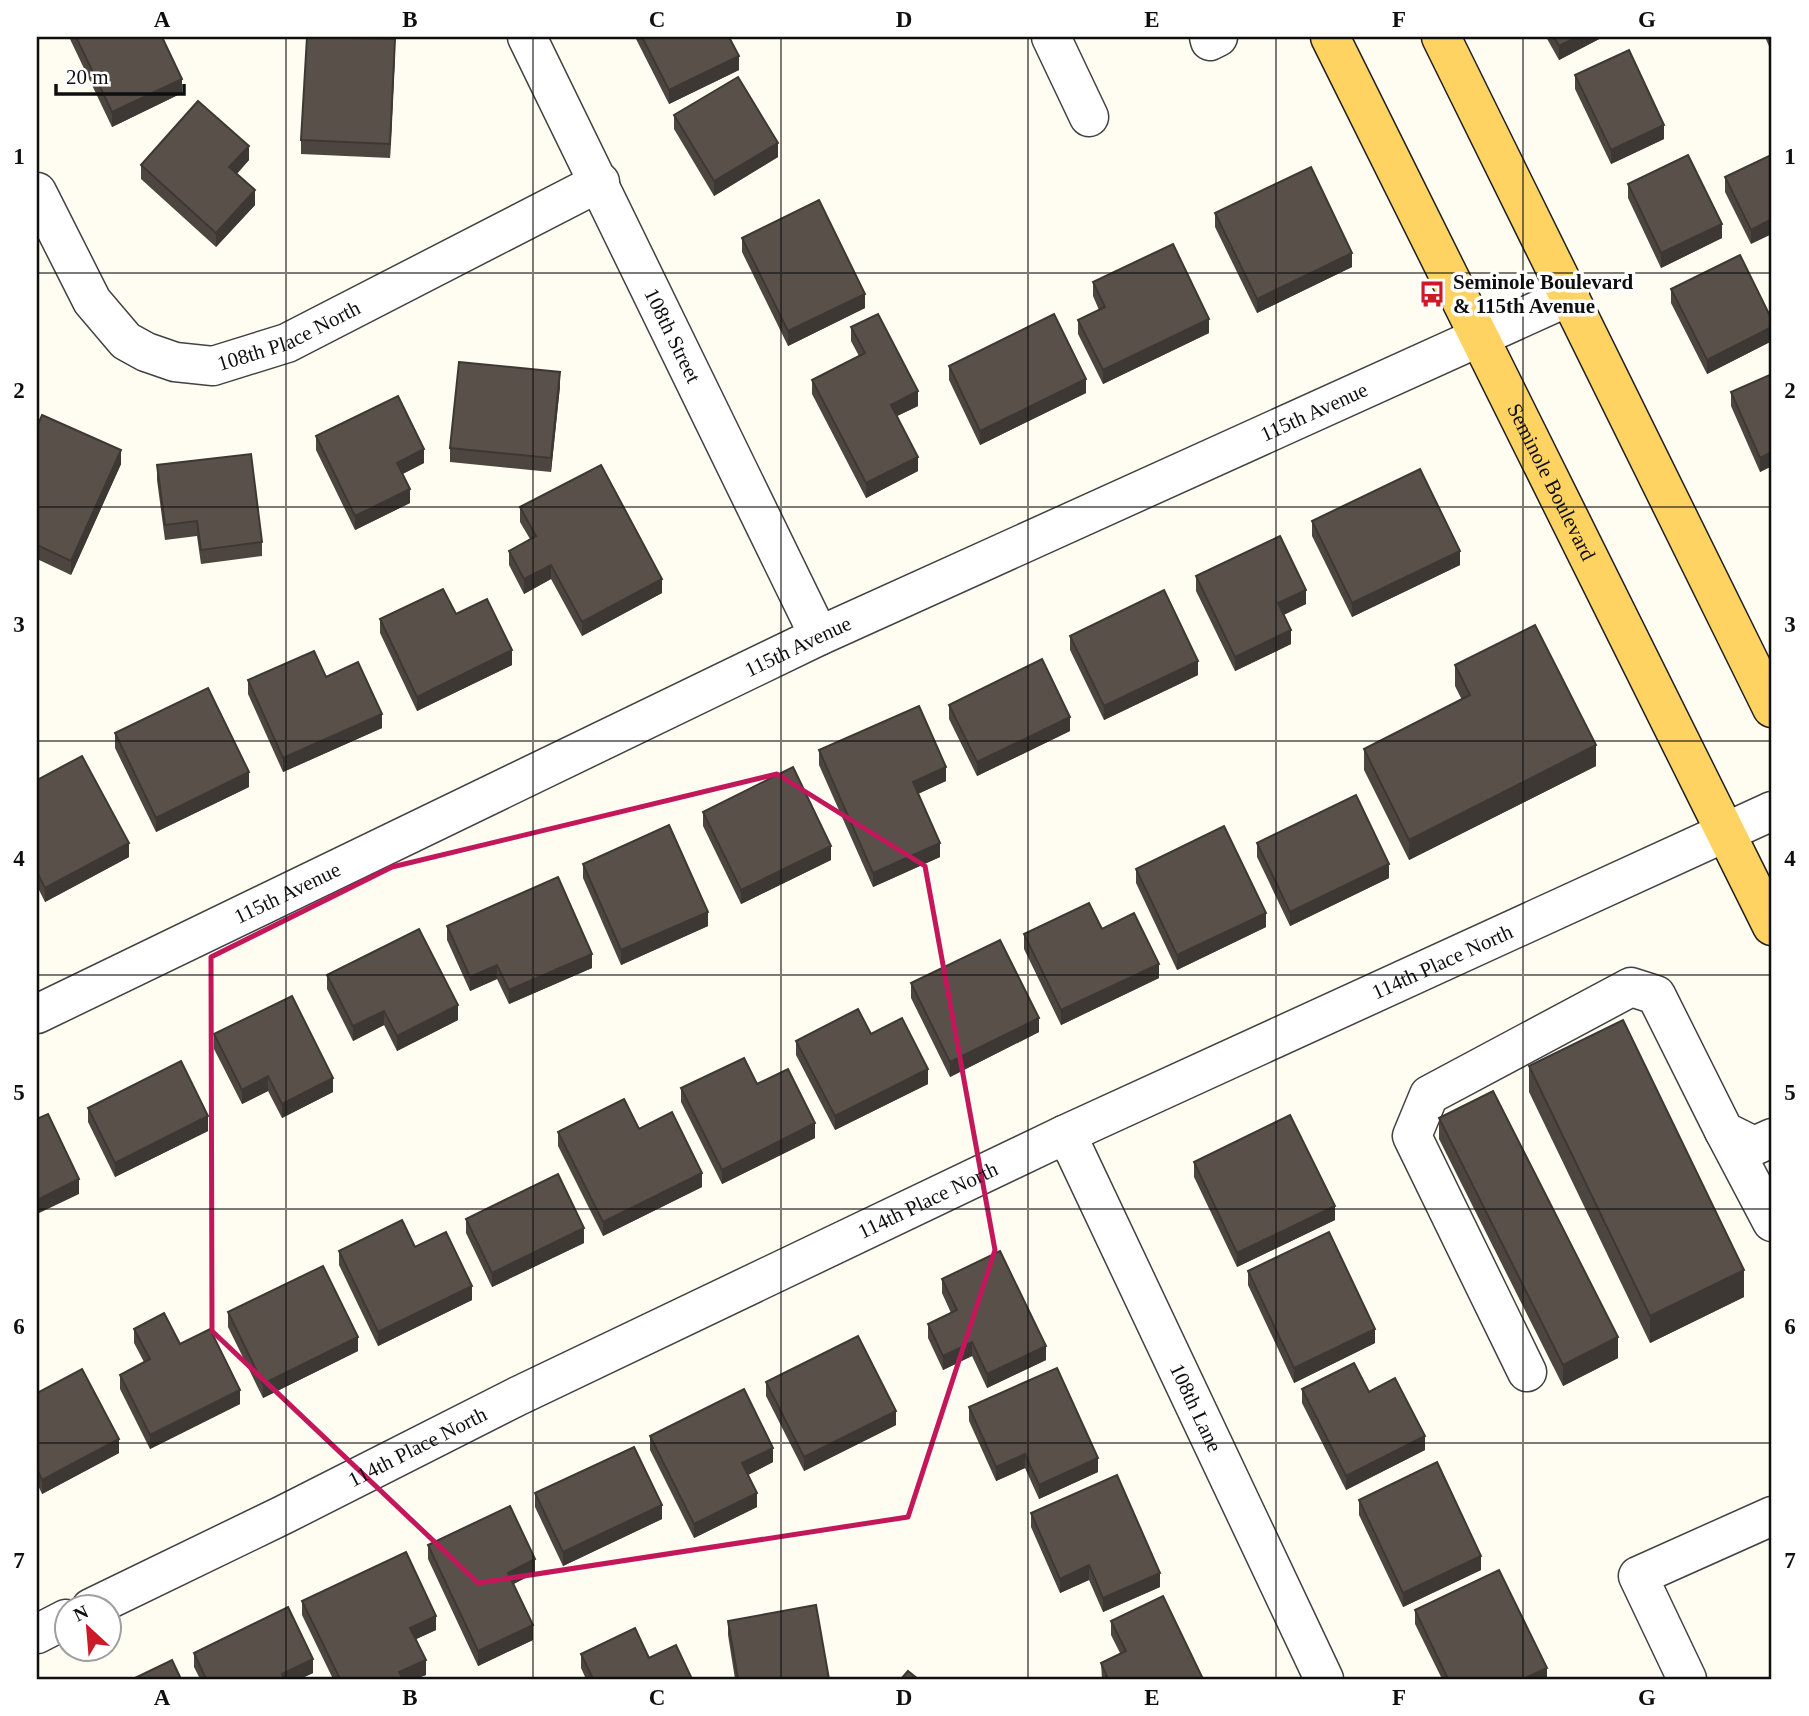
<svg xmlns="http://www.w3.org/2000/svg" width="1809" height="1716" viewBox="0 0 1809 1716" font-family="'Times New Roman',serif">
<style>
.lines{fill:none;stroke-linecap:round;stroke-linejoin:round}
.minor-casing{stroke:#424242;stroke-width:41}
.major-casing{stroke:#202020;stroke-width:41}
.minor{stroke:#fff;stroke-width:38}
.major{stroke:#ffd361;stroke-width:38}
.wall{fill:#4d4540}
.shaded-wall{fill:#3e3834}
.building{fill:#59504a;stroke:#3e3834;stroke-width:2}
.marked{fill:none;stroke:#c2185b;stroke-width:5;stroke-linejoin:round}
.grid{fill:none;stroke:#0f0f0f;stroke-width:2;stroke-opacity:0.55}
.labels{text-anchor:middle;stroke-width:7;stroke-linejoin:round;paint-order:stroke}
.poi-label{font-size:21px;font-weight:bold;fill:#0f0f0f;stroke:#fff;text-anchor:start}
.street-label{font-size:21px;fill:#0f0f0f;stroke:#fff}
.neatline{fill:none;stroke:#0f0f0f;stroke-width:2.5}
.grid-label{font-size:23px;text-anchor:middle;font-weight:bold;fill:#0f0f0f}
</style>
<rect width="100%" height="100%" fill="#fffcf1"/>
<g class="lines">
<g class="minor-casing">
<g id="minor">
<path id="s1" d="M527 37 819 636"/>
<polyline points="1051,37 1089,117"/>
<polyline points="1209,37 1210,41 1218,37"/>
<path id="s2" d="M37 192 92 301 126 341 146 352 175 362 213 366 287 343 600 182"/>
<path id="s3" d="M37 1014 819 636 1570 296"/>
<polyline points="1724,1131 1772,1222"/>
<path id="s4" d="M1064 1135 1075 1152 1324 1679"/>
<polyline points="1527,1372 1412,1136 1429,1095 1631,987 1656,995 1724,1131 1754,1146 1772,1138"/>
<path id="s5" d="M91 1608 283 1515 518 1396 1064 1135 1772 811"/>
<polyline points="37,1634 66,1619"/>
<polyline points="1687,1679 1638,1576 1772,1516"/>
</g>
</g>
<g class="major-casing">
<g id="major">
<path id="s6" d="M1330 37 1772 926"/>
<polyline points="1441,37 1772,708"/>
</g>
</g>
<use href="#minor" class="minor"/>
<use href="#major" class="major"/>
</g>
<g class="wall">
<polygon points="69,37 162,37 182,93 112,127"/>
<polygon points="635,37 729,37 739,70 669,104"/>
<polygon points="1546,37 1603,37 1559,60"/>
<polygon points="1765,37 1772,37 1772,53"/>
<polygon points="395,54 390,158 301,154 301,140"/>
<polygon points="1575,75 1664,139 1611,164 1575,89"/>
<polygon points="674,115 778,157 714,196 674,129"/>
<polygon points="249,160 237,174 255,205 216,247 141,179 141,165"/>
<polygon points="1772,161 1751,244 1725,192 1725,177"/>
<polygon points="1628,184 1722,238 1661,268 1628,198"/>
<polygon points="1215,213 1352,267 1257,313 1215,227"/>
<polygon points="742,238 865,308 788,346 742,252"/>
<polygon points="1093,282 1209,333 1103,384 1078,334 1078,320 1099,310 1093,296"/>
<polygon points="1671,289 1772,320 1772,341 1707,374 1671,303"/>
<polygon points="851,327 918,406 897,416 918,471 866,498 812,394 812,380 859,356 851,341"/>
<polygon points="949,366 1086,393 980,445 949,380"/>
<polygon points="1772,374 1772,466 1760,472 1731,406 1731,392"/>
<polygon points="560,386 551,472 450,462 450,448"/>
<polygon points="37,427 121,464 71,575 37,559"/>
<polygon points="316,436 424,463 402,474 410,503 355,530 316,450"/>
<polygon points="157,465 262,542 262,556 201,564 197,536 165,540 157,480"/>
<polygon points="520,507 662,593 582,636 551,579 524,594 509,565 509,551 530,539 520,522"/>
<polygon points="1312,521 1460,565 1352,617 1312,536"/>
<polygon points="1196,576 1306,604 1284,615 1291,644 1235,671 1196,591"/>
<polygon points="456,614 512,665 417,711 380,633 380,619"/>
<polygon points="1070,636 1198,675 1104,720 1070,650"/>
<polygon points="1455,665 1596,766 1409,860 1364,770 1364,749 1462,700 1455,686"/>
<polygon points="248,680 382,728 283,772 248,694"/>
<polygon points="949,705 1070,731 977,776 949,719"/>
<polygon points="115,733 249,787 156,832 115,748"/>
<polygon points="819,750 946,781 918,794 940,857 873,887 819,765"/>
<polygon points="37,780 129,857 45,902 37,886"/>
<polygon points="703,812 831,860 741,904 703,826"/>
<polygon points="1257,843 1389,878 1290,926 1257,857"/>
<polygon points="583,864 708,926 621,965 583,878"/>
<polygon points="1136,869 1266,927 1177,970 1136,883"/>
<polygon points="447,926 592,968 509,1004 497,979 470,991 447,940"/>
<polygon points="1024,934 1159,978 1061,1025 1024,949"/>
<polygon points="327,975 458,1020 397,1051 384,1025 353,1041 327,989"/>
<polygon points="911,983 1039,1032 950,1077 911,998"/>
<polygon points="214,1034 333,1092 282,1118 268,1091 242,1104 214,1049"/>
<polygon points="871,1034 928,1084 835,1130 796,1055 796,1041"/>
<polygon points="1529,1066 1744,1297 1650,1343 1529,1092"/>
<polygon points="757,1084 815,1138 722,1184 681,1102 681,1088"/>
<polygon points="88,1108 208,1131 115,1177 88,1122"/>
<polygon points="1439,1118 1618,1358 1563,1386 1439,1139"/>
<polygon points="639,1129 702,1187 603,1236 558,1146 558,1132"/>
<polygon points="1194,1162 1335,1220 1237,1267 1194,1177"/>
<polygon points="466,1219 584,1243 492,1287 466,1233"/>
<polygon points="415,1247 472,1300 378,1346 339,1265 339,1251"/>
<polygon points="1248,1271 1375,1343 1294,1383 1248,1285"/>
<polygon points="942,1279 1046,1360 987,1388 972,1356 943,1370 928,1338 928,1324 951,1313 942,1293"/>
<polygon points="228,1312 358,1351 263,1398 228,1327"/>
<polygon points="134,1329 180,1344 240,1404 150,1449 120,1389 120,1375 144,1362 134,1343"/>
<polygon points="766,1382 896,1425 804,1471 766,1396"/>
<polygon points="1302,1389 1425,1450 1346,1490 1302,1403"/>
<polygon points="37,1393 119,1453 42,1494 37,1483"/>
<polygon points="969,1407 1098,1472 1039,1499 1025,1468 996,1481 969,1421"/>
<polygon points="650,1436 773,1462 748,1475 757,1507 694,1538 650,1450"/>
<polygon points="535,1493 662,1519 563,1566 535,1507"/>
<polygon points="1359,1500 1481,1570 1403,1607 1359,1515"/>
<polygon points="1031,1513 1160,1587 1103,1612 1089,1580 1060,1593 1031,1527"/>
<polygon points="428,1545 535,1573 513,1584 533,1640 478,1666 428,1559"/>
<polygon points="302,1601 436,1630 416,1639 426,1675 415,1679 333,1679 302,1615"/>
<polygon points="1415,1610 1547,1679 1442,1679 1415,1624"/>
<polygon points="728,1621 829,1679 735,1679 728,1635"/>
<polygon points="1111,1621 1203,1679 1102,1679 1101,1663 1120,1653 1111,1635"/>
<polygon points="194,1653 313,1673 300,1679 200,1679 194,1667"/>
<polygon points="581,1654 649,1658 692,1679 586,1679 581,1668"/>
</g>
<g class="shaded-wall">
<polygon points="1577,37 1603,37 1559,60 1559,46"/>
<polygon points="395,39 395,54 390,158 390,144"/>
<polygon points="739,56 739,70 669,104 669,90"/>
<polygon points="182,79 182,93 112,127 112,112"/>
<polygon points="1664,125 1664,139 1611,164 1611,150"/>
<polygon points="778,143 778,157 714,196 714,181"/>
<polygon points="249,146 249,160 229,181 229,167"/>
<polygon points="255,190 255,205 216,247 216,233"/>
<polygon points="1772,219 1772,234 1751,244 1751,230"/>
<polygon points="1722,224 1722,238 1661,268 1661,253"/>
<polygon points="1352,253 1352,267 1257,313 1257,299"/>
<polygon points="865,294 865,308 788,346 788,331"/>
<polygon points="1209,319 1209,333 1103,384 1103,370"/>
<polygon points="1772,327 1772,341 1707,374 1707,360"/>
<polygon points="560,372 560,386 551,472 551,458"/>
<polygon points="1086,379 1086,393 980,445 980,431"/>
<polygon points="918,391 918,406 891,419 891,405"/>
<polygon points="424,449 424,463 397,477 397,463"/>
<polygon points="121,450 121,464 71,575 71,561"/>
<polygon points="1772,452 1772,466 1760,472 1760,458"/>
<polygon points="918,457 918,471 866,498 866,483"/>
<polygon points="410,489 410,503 355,530 355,516"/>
<polygon points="1460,551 1460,565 1352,617 1352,603"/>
<polygon points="551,565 551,579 524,594 524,579"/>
<polygon points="662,579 662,593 582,636 582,622"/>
<polygon points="1306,590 1306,604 1278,617 1278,603"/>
<polygon points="1291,630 1291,644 1235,671 1235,657"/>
<polygon points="512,650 512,665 417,711 417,697"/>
<polygon points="1198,661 1198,675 1104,720 1104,706"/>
<polygon points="382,714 382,728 283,772 283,758"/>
<polygon points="1070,717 1070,731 977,776 977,762"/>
<polygon points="1596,745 1596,766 1409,860 1409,840"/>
<polygon points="946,767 946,781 913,796 913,782"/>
<polygon points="249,772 249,787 156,832 156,818"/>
<polygon points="129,843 129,857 45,902 45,888"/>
<polygon points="940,843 940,857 873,887 873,873"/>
<polygon points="831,846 831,860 741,904 741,890"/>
<polygon points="1389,864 1389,878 1290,926 1290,912"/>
<polygon points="708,912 708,926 621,965 621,950"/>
<polygon points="1266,913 1266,927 1177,970 1177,955"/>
<polygon points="592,954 592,968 509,1004 509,990"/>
<polygon points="1159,964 1159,978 1061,1025 1061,1010"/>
<polygon points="497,965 497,979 470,991 470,977"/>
<polygon points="458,1005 458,1020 397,1051 397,1036"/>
<polygon points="384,1011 384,1025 353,1041 353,1026"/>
<polygon points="1039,1018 1039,1032 950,1077 950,1062"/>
<polygon points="928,1069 928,1084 835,1130 835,1116"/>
<polygon points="268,1076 268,1091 242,1104 242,1090"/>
<polygon points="333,1078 333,1092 282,1118 282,1104"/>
<polygon points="208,1116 208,1131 115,1177 115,1163"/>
<polygon points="815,1123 815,1138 722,1184 722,1170"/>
<polygon points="702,1173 702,1187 603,1236 603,1222"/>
<polygon points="79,1179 79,1194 37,1214 37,1200"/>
<polygon points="1335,1206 1335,1220 1237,1267 1237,1253"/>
<polygon points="584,1228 584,1243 492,1287 492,1273"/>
<polygon points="1744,1270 1744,1297 1650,1343 1650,1316"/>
<polygon points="472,1286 472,1300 378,1346 378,1332"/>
<polygon points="1375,1329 1375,1343 1294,1383 1294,1368"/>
<polygon points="358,1337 358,1351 263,1398 263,1384"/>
<polygon points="1618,1337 1618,1358 1563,1386 1563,1365"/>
<polygon points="972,1342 972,1356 943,1370 943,1356"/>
<polygon points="1046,1346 1046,1360 987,1388 987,1374"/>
<polygon points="240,1390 240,1404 150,1449 150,1435"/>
<polygon points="896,1411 896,1425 804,1471 804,1457"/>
<polygon points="1425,1436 1425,1450 1346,1490 1346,1476"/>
<polygon points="119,1439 119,1453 42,1494 42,1480"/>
<polygon points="773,1448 773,1462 742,1478 742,1463"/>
<polygon points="1025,1454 1025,1468 996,1481 996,1467"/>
<polygon points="1098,1458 1098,1472 1039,1499 1039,1485"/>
<polygon points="757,1493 757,1507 694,1538 694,1524"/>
<polygon points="662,1505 662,1519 563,1566 563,1552"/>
<polygon points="1481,1556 1481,1570 1403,1607 1403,1593"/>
<polygon points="535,1559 535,1573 508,1587 508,1573"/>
<polygon points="1089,1565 1089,1580 1060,1593 1060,1579"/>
<polygon points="1160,1573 1160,1587 1103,1612 1103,1598"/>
<polygon points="436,1616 436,1630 410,1642 410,1628"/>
<polygon points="533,1625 533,1640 478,1666 478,1651"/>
<polygon points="313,1659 313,1673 300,1679 282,1679 282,1674"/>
<polygon points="426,1660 426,1675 415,1679 399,1679 399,1672"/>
<polygon points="1547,1668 1547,1679 1523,1679"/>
</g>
<g class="building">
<polygon points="76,37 162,37 182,79 112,112"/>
<polygon points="307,37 395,39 390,144 301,140"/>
<polygon points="642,37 729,37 739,56 669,90"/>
<polygon points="1554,37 1577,37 1559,46"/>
<polygon points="1629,50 1664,125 1611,150 1575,75"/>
<polygon points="738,77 778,143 714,181 674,115"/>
<polygon points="198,101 249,146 229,167 255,190 216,233 141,165"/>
<polygon points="1688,155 1722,224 1661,253 1628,184"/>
<polygon points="1769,156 1772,161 1772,219 1751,230 1725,177"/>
<polygon points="1311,167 1352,253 1257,299 1215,213"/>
<polygon points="819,200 865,294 788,331 742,238"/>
<polygon points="1173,244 1209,319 1103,370 1078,320 1105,307 1093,282"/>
<polygon points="1740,255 1772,320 1772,327 1707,360 1671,289"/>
<polygon points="878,314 918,391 891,405 918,457 866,483 812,380 865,353 851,327"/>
<polygon points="1054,314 1086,379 980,431 949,366"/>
<polygon points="459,362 560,372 551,458 450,448"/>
<polygon points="1772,374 1772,452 1760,458 1731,392"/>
<polygon points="398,396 424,449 397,463 410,489 355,516 316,436"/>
<polygon points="42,415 121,450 71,561 37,545 37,427"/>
<polygon points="251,454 262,542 201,550 197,521 165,525 157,465"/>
<polygon points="601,465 662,579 582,622 551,565 524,579 509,551 536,536 520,507"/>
<polygon points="1420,469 1460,551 1352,603 1312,521"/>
<polygon points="1280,536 1306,590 1278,603 1291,630 1235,657 1196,576"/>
<polygon points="443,589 456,614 487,599 512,650 417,697 380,619"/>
<polygon points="1164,590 1198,661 1104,706 1070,636"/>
<polygon points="1535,625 1596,745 1409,840 1364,749 1470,695 1455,665"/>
<polygon points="314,651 326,677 358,662 382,714 283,758 248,680"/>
<polygon points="1042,659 1070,717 977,762 949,705"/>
<polygon points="208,688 249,772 156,818 115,733"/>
<polygon points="919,706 946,767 913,782 940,843 873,873 819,750"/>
<polygon points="82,756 129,843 45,888 37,872 37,780"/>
<polygon points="793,767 831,846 741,890 703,812"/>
<polygon points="1356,795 1389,864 1290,912 1257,843"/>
<polygon points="669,825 708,912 621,950 583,864"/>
<polygon points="1224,826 1266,913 1177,955 1136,869"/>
<polygon points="558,877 592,954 509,990 497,965 470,977 447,926"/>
<polygon points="1089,903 1102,929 1134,913 1159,964 1061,1010 1024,934"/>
<polygon points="419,929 458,1005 397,1036 384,1011 353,1026 327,975"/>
<polygon points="1000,940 1039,1018 950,1062 911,983"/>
<polygon points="292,996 333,1078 282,1104 268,1076 242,1090 214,1034"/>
<polygon points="858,1009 871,1034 902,1018 928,1069 835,1116 796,1041"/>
<polygon points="1623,1020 1744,1270 1650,1316 1529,1066"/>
<polygon points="744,1058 757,1084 788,1069 815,1123 722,1170 681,1088"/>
<polygon points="181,1061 208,1116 115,1163 88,1108"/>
<polygon points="1493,1091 1618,1337 1563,1365 1439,1118"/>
<polygon points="624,1099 639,1129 672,1112 702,1173 603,1222 558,1132"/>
<polygon points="48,1114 79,1179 37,1200 37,1119"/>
<polygon points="1290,1115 1335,1206 1237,1253 1194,1162"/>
<polygon points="558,1174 584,1228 492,1273 466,1219"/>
<polygon points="402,1220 415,1247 446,1232 472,1286 378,1332 339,1251"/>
<polygon points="1329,1232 1375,1329 1294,1368 1248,1271"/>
<polygon points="1000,1251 1046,1346 987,1374 972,1342 943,1356 928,1324 957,1310 942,1279"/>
<polygon points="323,1266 358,1337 263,1384 228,1312"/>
<polygon points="164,1313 180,1344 210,1329 240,1390 150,1435 120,1375 150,1359 134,1329"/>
<polygon points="858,1336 896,1411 804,1457 766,1382"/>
<polygon points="1354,1363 1369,1392 1395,1378 1425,1436 1346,1476 1302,1389"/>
<polygon points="1057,1368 1098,1458 1039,1485 1025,1454 996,1467 969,1407"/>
<polygon points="82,1369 119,1439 42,1480 37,1469 37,1393"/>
<polygon points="744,1389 773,1448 742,1463 757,1493 694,1524 650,1436"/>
<polygon points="634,1447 662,1505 563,1552 535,1493"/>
<polygon points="1437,1462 1481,1556 1403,1593 1359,1500"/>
<polygon points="1117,1475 1160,1573 1103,1598 1089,1565 1060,1579 1031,1513"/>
<polygon points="510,1506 535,1559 508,1573 533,1625 478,1651 428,1545"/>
<polygon points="406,1552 436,1616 410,1628 426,1660 399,1672 403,1679 340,1679 302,1601"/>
<polygon points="1499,1570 1547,1668 1523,1679 1448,1679 1415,1610"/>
<polygon points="1163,1596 1203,1679 1108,1679 1101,1663 1126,1651 1111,1621"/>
<polygon points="816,1605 829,1679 738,1679 728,1621"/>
<polygon points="288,1607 313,1659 282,1674 284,1679 206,1679 194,1653"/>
<polygon points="635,1628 649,1658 676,1645 692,1679 593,1679 581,1654"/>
<polygon points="172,1660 181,1679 133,1679"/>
<polygon points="908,1671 918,1679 901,1679"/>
</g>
<path class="marked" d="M777 774 925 866 995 1250 908 1517 478 1583 212 1331 211 957 392 867Z"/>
<path class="grid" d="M286 37V1679M533 37V1679M781 37V1679M1028 37V1679M1276 37V1679M1523 37V1679M37 273H1772M37 507H1772M37 741H1772M37 975H1772M37 1209H1772M37 1443H1772"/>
<defs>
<g id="bus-bare" transform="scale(2.1)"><path d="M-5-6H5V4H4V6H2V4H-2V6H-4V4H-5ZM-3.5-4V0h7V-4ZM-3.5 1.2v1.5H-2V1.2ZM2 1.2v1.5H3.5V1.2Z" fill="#cc1a29" stroke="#fff" stroke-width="2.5" paint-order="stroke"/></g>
</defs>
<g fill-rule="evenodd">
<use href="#bus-bare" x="1432" y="294"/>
</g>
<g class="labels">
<g class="poi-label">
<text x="1453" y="289">Seminole Boulevard<tspan x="1453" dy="24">&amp; 115th Avenue</tspan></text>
</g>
<g class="street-label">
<text dy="7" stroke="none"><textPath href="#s2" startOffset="348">108th Place North</textPath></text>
<text dy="7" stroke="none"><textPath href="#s1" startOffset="332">108th Street</textPath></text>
<text dy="7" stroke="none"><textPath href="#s3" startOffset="1412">115th Avenue</textPath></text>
<text dy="7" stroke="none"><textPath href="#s6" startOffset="497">Seminole Boulevard</textPath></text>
<text dy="7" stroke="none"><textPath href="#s3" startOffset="845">115th Avenue</textPath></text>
<text dy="7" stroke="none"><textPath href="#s3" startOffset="278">115th Avenue</textPath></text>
<text dy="7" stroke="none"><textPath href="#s5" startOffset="1498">114th Place North</textPath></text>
<text dy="7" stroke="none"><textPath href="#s5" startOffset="931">114th Place North</textPath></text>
<text dy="7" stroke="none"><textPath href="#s4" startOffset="303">108th Lane</textPath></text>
<text dy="7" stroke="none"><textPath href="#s5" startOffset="364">114th Place North</textPath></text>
</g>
</g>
<rect width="1809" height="1716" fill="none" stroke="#ffffff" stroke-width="77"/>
<g transform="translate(88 1628) rotate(334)"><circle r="33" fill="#ffffff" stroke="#9f9f9f" stroke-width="2"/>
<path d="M0-5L12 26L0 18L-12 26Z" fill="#cc1a29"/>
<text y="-10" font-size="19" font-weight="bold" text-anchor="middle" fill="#0f0f0f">N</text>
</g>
<path d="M56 84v10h128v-10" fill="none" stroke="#0f0f0f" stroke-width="3.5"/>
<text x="66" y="84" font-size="21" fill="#0f0f0f" stroke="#ffffff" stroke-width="5" paint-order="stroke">20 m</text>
<rect x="38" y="38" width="1732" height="1640" class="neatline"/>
<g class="grid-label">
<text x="162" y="27">A</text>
<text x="410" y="27">B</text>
<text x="657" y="27">C</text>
<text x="904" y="27">D</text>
<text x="1152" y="27">E</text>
<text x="1399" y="27">F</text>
<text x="1647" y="27">G</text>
<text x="19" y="164">1</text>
<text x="1790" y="164">1</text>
<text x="19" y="398">2</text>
<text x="1790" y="398">2</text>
<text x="19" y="632">3</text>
<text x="1790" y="632">3</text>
<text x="19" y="866">4</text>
<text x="1790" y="866">4</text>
<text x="19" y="1100">5</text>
<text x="1790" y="1100">5</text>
<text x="19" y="1334">6</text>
<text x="1790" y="1334">6</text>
<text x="19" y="1568">7</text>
<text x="1790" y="1568">7</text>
<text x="162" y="1705">A</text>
<text x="410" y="1705">B</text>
<text x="657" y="1705">C</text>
<text x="904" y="1705">D</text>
<text x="1152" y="1705">E</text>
<text x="1399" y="1705">F</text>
<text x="1647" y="1705">G</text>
</g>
</svg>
